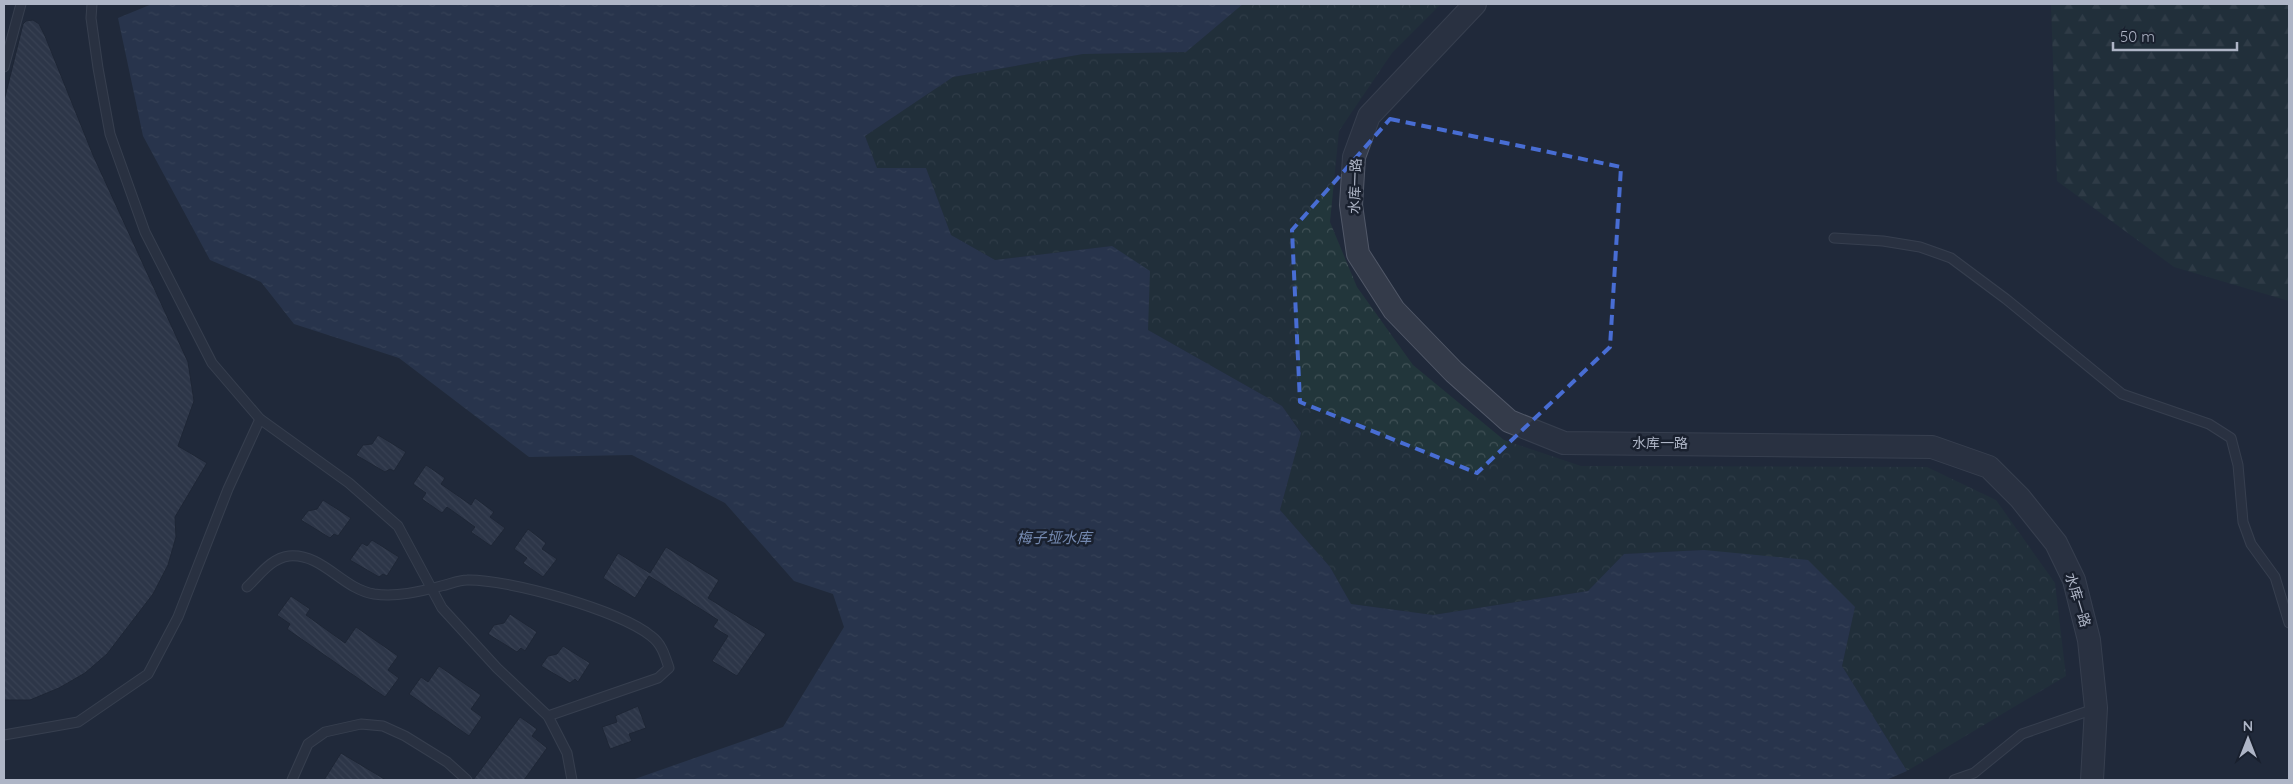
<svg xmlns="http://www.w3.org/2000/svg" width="2293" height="784" viewBox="0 0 2293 784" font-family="Quicksand,'Noto Sans SC',sans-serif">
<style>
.forest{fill:url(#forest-firs)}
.park{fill:url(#park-crowns)}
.water{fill:url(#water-ripples)}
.building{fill:url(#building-back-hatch);stroke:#1b2230}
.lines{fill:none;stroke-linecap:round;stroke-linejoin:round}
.service-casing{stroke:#515868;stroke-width:11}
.tertiary-casing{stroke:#515868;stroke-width:24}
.service{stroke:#343b4a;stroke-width:9}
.tertiary{stroke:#343b4a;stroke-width:22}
.marked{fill:none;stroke:#486dd3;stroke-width:4;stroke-dasharray:10 6;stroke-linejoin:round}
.labels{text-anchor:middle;stroke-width:5;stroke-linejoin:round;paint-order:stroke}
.street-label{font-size:14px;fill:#aeb5c6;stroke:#19202e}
.water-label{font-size:15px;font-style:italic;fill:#7489b0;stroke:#19202e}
</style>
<defs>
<pattern id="forest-firs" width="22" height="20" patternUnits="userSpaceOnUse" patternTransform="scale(1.25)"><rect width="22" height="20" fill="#22363b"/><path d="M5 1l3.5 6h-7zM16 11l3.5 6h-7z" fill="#405156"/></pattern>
<pattern id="park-crowns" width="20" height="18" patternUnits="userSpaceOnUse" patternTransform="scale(1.25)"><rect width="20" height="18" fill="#22363b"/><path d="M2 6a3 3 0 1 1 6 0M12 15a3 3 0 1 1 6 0" fill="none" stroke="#405156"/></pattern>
<pattern id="water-ripples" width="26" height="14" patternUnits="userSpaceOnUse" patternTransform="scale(1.25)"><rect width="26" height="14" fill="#324262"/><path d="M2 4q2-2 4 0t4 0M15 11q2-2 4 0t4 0" fill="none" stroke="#4d5b77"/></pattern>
<pattern id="building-back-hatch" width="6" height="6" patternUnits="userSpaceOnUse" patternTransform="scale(1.25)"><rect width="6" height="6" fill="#3c455a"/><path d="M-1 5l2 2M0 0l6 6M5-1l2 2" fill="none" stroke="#565e70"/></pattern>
</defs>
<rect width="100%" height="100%" fill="#20293a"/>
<polygon class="forest" points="2051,4 2289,4 2289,301 2174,267 2057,181"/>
<polygon class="park" points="1243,4 1441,4 1392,53 1339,131 1330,222 1357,287 1413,365 1504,440 1581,466 1927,467 1996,500 2055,583 2066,676 1907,771 1842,666 1855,607 1704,550 1624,554 1588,591 1433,615 1351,604 1330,567 1280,510 1301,432 1282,406 1148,330 1112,246 995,260 951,235 926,168 877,168 865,136 953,77 1083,54 1186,52"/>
<polygon class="water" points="152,4 1243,4 1186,52 1083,54 953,77 865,136 877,168 926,168 951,235 995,260 1112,246 1150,271 1148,330 1282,406 1301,433 1280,510 1330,567 1351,604 1433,615 1588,591 1624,554 1704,550 1808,560 1855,607 1842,666 1907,771 1886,780 632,780 783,727 844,627 833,594 794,581 725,503 632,455 529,457 399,358 294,324 261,282 210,260 143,136 118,18"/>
<g class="building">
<polygon points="33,20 39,24 45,36 93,155 188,362 194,401 178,446 207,463 175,517 176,537 168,565 153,594 107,654 85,673 59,688 30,700 4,700 4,101 23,24 26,21"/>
<polygon points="378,435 406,452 394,471 390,469 385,472 356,455 363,445 372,444"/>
<polygon points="426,465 445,478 441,484 471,505 475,498 494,512 490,517 505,528 491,546 471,532 475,527 447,507 442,513 422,499 426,493 413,484"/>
<polygon points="323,500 351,518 338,536 334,534 330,538 301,520 308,511 317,509"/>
<polygon points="528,529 546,543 542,549 557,559 543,577 523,563 527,558 514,549"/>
<polygon points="372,540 399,557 387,576 383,574 379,577 350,560 362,543 367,546"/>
<polygon points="666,547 719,580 708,598 766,634 737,676 712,661 728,636 713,627 718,620 649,576 635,598 603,578 618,553 650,573"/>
<polygon points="291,596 310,609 306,615 345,643 356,627 398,656 388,670 399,678 385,697 287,629 290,624 277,615"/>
<polygon points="510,614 537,632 525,651 521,648 517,652 488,634 494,625 504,623"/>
<polygon points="563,646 590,663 578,682 575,679 570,683 541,666 548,656 557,654"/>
<polygon points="439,666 481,695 471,709 482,717 469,736 409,694 421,677 428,682"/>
<polygon points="638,706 646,728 629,734 632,741 610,749 602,727 617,722 615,716"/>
<polygon points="520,717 537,729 532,736 547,748 524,780 473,780"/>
<polygon points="341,753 386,780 324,780"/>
</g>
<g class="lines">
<g class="service-casing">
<g id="service">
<polyline points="92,4 91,18 98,68 110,134 145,232 212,363 260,419 349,483 398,526 442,608 497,668 548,716 567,753 572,780"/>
<polyline points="4,67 21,4"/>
<polyline points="1834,238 1883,241 1920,247 1951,258 2006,299 2122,394 2209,424 2231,438 2238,465 2243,522 2251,544 2275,577 2289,623"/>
<path d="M247 587C259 576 271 558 289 556 323 553 342 589 374 594 397 597 419 592 441 586 450 584 459 580 467 580 508 579 619 610 651 636 662 644 665 656 669 668L658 678 548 716"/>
<polyline points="4,735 78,722 148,674 178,617 228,489 260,419"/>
<polyline points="292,780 308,744 325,732 361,724 383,726 405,736 447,762 467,780"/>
<polyline points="1954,780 1974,773 2022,734 2094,709"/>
</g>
</g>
<g class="tertiary-casing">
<polyline id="tertiary" points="1475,4 1369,116 1354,157 1351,205 1358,254 1394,310 1454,372 1509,421 1564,443 1932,447 1989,467 2020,498 2056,543 2074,580 2089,640 2096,708 2092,780"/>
</g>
<use href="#service" class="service"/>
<use href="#tertiary" class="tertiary"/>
</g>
<path d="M0 0H2293V784H0ZM1390 119 1621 167 1610 347 1477 473 1300 402 1292 230Z" fill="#20293a" fill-opacity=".55" fill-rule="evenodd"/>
<path class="marked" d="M1390 119 1621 167 1610 347 1477 473 1300 402 1292 230Z"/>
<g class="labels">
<g class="street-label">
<text transform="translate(1355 186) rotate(-88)" y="5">水库一路</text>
<text x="1660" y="448">水库一路</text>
<text transform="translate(2078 600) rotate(73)" y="5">水库一路</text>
</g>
<g class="water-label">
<text x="1054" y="543">梅子垭水库</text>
</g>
</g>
<rect width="2293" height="784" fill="none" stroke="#aeb5c6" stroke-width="10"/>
<g transform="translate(2248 739)" stroke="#19202e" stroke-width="4" paint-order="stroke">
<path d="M0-4L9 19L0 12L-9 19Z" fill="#aeb5c6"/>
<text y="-8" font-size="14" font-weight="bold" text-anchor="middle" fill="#aeb5c6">N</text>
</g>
<path d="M2113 42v8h124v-8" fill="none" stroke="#aeb5c6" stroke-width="2.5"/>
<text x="2120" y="42" font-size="15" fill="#aeb5c6" stroke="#19202e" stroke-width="4" paint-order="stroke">50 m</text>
</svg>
